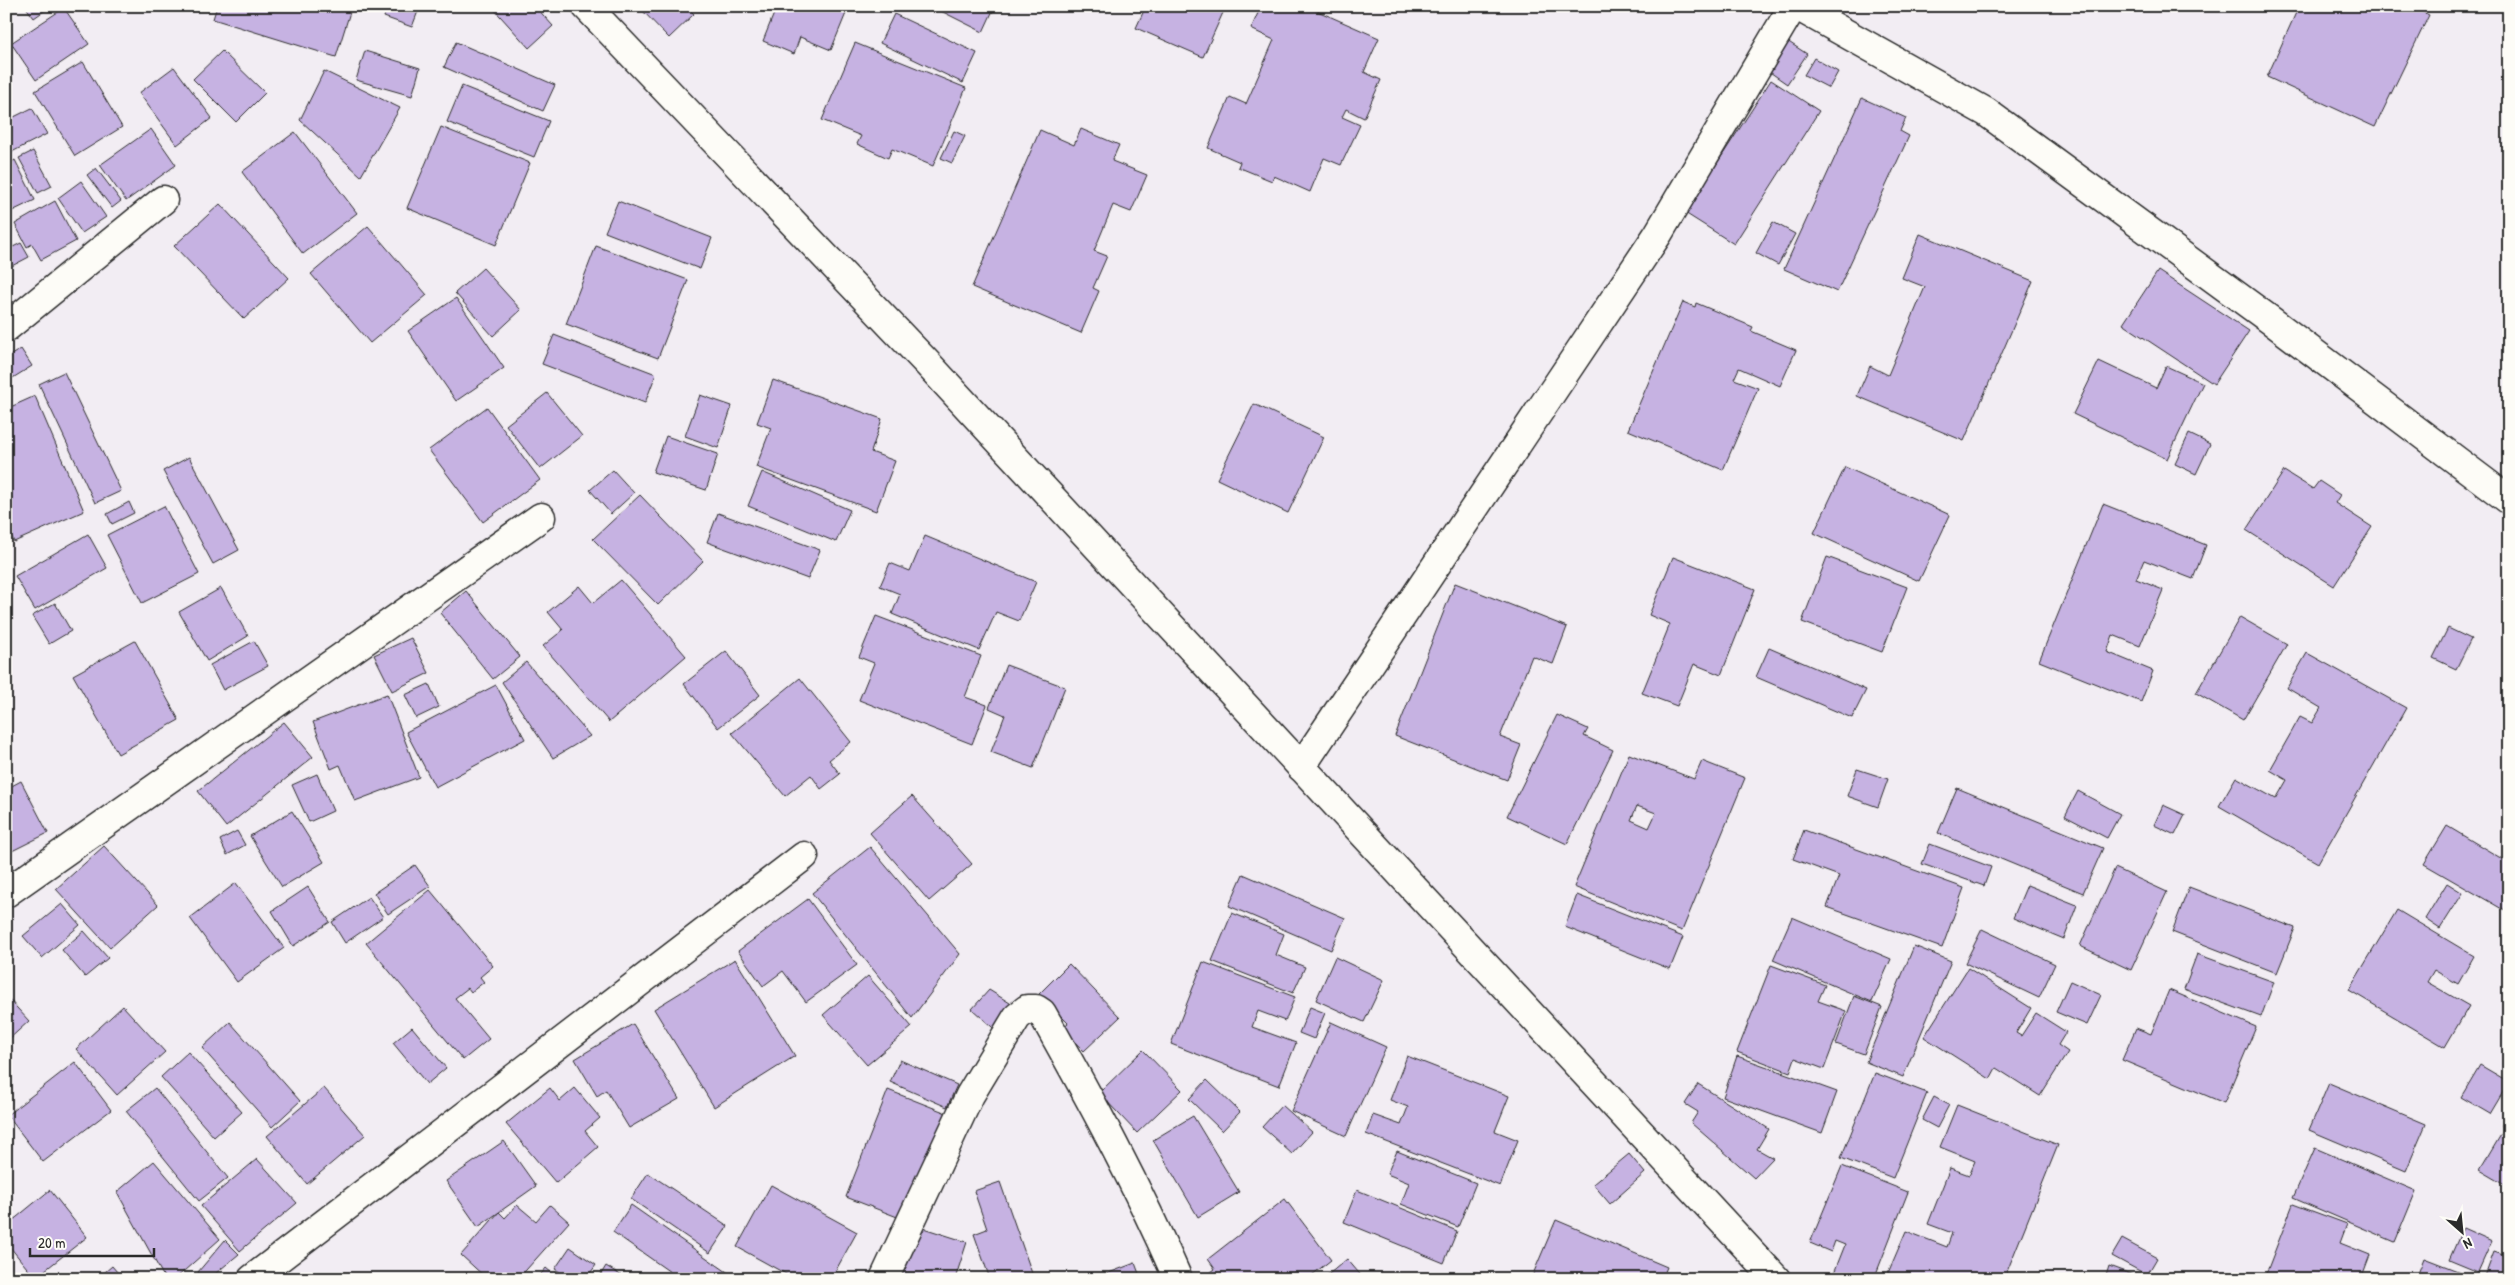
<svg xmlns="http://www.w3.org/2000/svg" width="2515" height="1285" viewBox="0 0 2515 1285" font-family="'Patrick Hand',sans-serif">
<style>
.building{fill:#c6b2e2;stroke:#2b2b2b;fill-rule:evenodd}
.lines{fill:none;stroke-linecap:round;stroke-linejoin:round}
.street-casing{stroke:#2b2b2b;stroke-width:31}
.street{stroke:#fdfcf7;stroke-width:28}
</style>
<rect width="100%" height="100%" fill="#f2edf3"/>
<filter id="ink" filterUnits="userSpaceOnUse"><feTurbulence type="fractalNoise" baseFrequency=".02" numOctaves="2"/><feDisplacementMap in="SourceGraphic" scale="10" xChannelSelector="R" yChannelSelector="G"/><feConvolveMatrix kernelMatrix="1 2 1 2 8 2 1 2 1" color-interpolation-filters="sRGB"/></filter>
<g filter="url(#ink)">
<g class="building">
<polygon points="25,6 51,6 34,18"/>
<polygon points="217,6 335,6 350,12 336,57 213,19"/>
<polygon points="388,6 420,6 412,27 384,17"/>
<polygon points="491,6 535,6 553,26 529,48"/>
<polygon points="638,6 686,6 694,14 669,38"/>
<polygon points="777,6 849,6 831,50 800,37 794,54 763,41"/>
<polygon points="931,6 995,6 983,32"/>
<polygon points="1146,6 1226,6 1203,57 1136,28"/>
<polygon points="1261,6 1306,6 1379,38 1364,72 1381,80 1364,118 1346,109 1342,117 1360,125 1341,165 1324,158 1310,192 1274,176 1272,181 1238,167 1240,162 1208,148 1230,97 1246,104 1274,40 1251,29"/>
<polygon points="2299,6 2410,6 2429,15 2375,127 2267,77"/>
<polygon points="64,8 89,44 36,80 11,43"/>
<polygon points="894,14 977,53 963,83 880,43"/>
<polygon points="1784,39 1807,54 1787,84 1764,68"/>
<polygon points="456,42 555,85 543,111 444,67"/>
<polygon points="855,43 966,88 933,166 892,149 888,158 857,144 861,136 822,120"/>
<polygon points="222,51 265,93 236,122 193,79"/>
<polygon points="365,51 420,68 412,96 356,80"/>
<polygon points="1814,58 1838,72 1829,88 1804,75"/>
<polygon points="83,62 122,127 75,156 35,91"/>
<polygon points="174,67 212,118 177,145 139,93"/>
<polygon points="324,71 400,108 361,176 300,120"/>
<polygon points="1771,80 1819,111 1734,244 1685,213"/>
<polygon points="462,86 549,121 534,157 447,122"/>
<polygon points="1862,98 1906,118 1900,131 1909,136 1837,292 1784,269"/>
<polygon points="32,108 47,134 6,155 6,121"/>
<polygon points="441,127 530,163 496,245 407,208"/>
<polygon points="151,129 176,165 126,201 100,165"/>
<polygon points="1081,129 1119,145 1112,161 1147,175 1131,212 1113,205 1094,251 1107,256 1093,288 1099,291 1081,333 972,287 1040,130 1074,145"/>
<polygon points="954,131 965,136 952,163 941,158"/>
<polygon points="295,132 357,213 303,254 242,172"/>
<polygon points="33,151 52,186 38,193 19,158"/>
<polygon points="15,160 35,200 6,214 6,165"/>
<polygon points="96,168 121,201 112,208 87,175"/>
<polygon points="81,181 106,217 82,233 58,198"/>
<polygon points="55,201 76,241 41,260 32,244 27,247 15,224"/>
<polygon points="618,201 712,238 700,269 605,232"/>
<polygon points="220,204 289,278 244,319 174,246"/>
<polygon points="1773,222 1795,234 1778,265 1756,253"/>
<polygon points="368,226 427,295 370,343 311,274"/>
<polygon points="6,234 13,247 21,243 29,257 6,269"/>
<polygon points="1920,234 2033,281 1964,441 1857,396 1870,366 1888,375 1925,287 1902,278"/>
<polygon points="596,246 688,280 658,358 566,324"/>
<polygon points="483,268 521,310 493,336 455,293"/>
<polygon points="2158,271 2249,331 2214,384 2123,324"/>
<polygon points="456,298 504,368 456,401 408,331"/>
<polygon points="1683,302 1695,307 1696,303 1753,327 1751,331 1796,350 1780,386 1739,368 1734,379 1758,388 1723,470 1628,430"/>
<polygon points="554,335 656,374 645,403 542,364"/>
<polygon points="21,349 32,366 11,379 6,372 6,358"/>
<polygon points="2099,361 2156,388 2166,366 2203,383 2167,459 2073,414"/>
<polygon points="64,372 121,491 95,503 39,384"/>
<polygon points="773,380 882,419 871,452 895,461 876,511 756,467 771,428 757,423"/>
<polygon points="547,393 582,436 540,469 506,425"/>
<polygon points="700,395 732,406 718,448 685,436"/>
<polygon points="35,396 84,511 14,542 6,525 6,409"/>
<polygon points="1254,404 1324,437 1288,513 1217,479"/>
<polygon points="487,407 540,480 483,522 429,450"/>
<polygon points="2189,434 2210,444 2196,474 2175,464"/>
<polygon points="666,436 718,454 706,490 653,472"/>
<polygon points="189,457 239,550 213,564 163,471"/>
<polygon points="1845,467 1950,515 1919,581 1814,533"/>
<polygon points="613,470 634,493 611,514 590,490"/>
<polygon points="2284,471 2313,489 2319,481 2340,495 2335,503 2372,527 2334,586 2246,530"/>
<polygon points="762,472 850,510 836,542 748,506"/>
<polygon points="640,495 703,561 658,605 593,539"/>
<polygon points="129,502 134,513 112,524 107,514"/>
<polygon points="2103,504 2206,545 2193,579 2144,560 2136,579 2163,590 2140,646 2113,635 2107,652 2153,671 2141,702 2039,661"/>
<polygon points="164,506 199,574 142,603 107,535"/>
<polygon points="718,513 820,550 808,579 707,542"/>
<polygon points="88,534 107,568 35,610 15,576"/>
<polygon points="925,536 1036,582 1019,621 996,612 979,650 892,614 900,594 880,586 890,563 910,571"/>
<polygon points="1673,557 1755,589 1721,675 1694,664 1677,706 1642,693 1670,624 1649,615"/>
<polygon points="1827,557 1907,587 1882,652 1802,622"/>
<polygon points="621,580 686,656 609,722 543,646 563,630 548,612 579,586 593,603"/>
<polygon points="1455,583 1567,627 1553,664 1532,656 1500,737 1521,745 1507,780 1395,736"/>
<polygon points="221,588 248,636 207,661 179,612"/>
<polygon points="466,591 520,657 493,679 440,613"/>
<polygon points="55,603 71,631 49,644 32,616"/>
<polygon points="876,616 981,656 965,697 987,705 972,744 859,700 874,663 859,657"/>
<polygon points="2240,617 2287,644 2243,720 2196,693"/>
<polygon points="2448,628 2471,639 2456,669 2433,658"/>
<polygon points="411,638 429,673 392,691 374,655"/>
<polygon points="135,641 179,720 118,754 73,675"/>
<polygon points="254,641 268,666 223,690 210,665"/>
<polygon points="1769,648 1866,690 1852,718 1756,677"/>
<polygon points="726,651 760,695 718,728 684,684"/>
<polygon points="2307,653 2406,708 2318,863 2219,806 2236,777 2276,799 2287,780 2270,770 2300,717 2312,723 2321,708 2287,688"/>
<polygon points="526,662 590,736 553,758 502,682"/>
<polygon points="1006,665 1065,687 1033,768 991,752 1005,715 989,708"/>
<polygon points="800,678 851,742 829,760 840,774 821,789 811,775 785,796 732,733"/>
<polygon points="429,684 439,707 416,718 405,695"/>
<polygon points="496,685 525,739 435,787 406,732"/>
<polygon points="387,694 419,777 355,801 340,765 331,769 313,722"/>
<polygon points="1557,715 1588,729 1584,736 1613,750 1567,844 1507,816"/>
<polygon points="284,722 313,757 226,827 198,791"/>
<path d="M1629 754 1694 779 1702 761 1745 778 1682 931 1574 887ZM1637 806 1656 813 1649 828 1631 820Z"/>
<polygon points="1857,769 1888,779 1878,807 1847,796"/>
<polygon points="317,774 333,811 309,822 292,785"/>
<polygon points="21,781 48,833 6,854 6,789"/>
<polygon points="1957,788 2103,848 2083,893 1938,833"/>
<polygon points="2078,791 2120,814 2107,838 2065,816"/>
<polygon points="912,796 972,864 929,901 870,833"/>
<polygon points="2163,805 2185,815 2175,835 2154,825"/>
<polygon points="292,811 324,862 282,887 250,836"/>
<polygon points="2447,826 2509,863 2509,913 2424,864"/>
<polygon points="1804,830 1964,888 1942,948 1827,907 1839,876 1793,859"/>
<polygon points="237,831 245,845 227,855 220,840"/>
<polygon points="1930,844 1991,867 1984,886 1922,864"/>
<polygon points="104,846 158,905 110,948 56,889"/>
<polygon points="870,847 960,954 912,1018 812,893"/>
<polygon points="415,865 430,886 388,914 374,893"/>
<polygon points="2115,868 2167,892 2131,970 2080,946"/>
<polygon points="1243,874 1345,918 1331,950 1229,906"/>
<polygon points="236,883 284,948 237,982 190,918"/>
<polygon points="2447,883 2463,893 2440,929 2425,919"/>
<polygon points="2027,885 2077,905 2064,939 2013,918"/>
<polygon points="308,887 330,922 293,946 272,911"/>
<polygon points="2189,887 2295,928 2277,973 2172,932"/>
<polygon points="430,890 493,966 480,977 484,982 471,992 468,988 455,998 489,1039 463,1060 366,943"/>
<polygon points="1577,895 1683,937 1670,969 1565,927"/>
<polygon points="369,897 383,917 345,943 332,922"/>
<polygon points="808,899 857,965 806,1002 783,971 763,986 738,951"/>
<polygon points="62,904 80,925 42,958 23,936"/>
<polygon points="2397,910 2474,956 2458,984 2434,970 2427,982 2469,1006 2445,1047 2349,990"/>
<polygon points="1232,913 1284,934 1276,955 1305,967 1293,993 1212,961"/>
<polygon points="1792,917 1891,959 1872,1002 1773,960"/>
<polygon points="1982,929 2055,964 2039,998 1965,963"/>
<polygon points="84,931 108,958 85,977 62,950"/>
<polygon points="1914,946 1951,961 1903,1077 1866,1062"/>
<polygon points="2197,954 2274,982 2261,1017 2184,989"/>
<polygon points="1335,957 1384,980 1364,1022 1316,1000"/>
<polygon points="735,959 795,1056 714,1107 654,1009"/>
<polygon points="1203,962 1295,997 1285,1021 1258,1011 1252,1027 1296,1043 1279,1086 1171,1044"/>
<polygon points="1069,964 1120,1017 1084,1051 1062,1028 1068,1023 1039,994"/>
<polygon points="1771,965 1825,985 1818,1001 1846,1011 1824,1069 1795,1058 1790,1072 1737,1052"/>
<polygon points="1968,968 2031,1008 2016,1033 2021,1036 2036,1013 2066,1032 2058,1045 2068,1052 2040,1096 1996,1068 1990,1079 1924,1037"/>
<polygon points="868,976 912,1027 867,1065 823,1015"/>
<polygon points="2070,981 2101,995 2087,1025 2056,1012"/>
<polygon points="989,990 1018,1008 1001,1035 972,1009"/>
<polygon points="2169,990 2256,1027 2224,1103 2122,1060 2136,1028 2151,1034"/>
<polygon points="6,996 29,1021 7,1041 6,1040"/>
<polygon points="1854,996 1882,1007 1864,1054 1836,1044"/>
<polygon points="123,1006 165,1052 117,1095 76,1049"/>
<polygon points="1310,1007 1325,1013 1314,1039 1299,1033"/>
<polygon points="230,1022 300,1101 272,1127 202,1048"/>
<polygon points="1331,1022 1386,1047 1346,1136 1291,1111"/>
<polygon points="633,1024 679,1099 629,1128 606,1090 597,1096 575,1059"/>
<polygon points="412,1027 446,1068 427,1084 393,1043"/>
<polygon points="1143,1050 1182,1090 1137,1133 1099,1093"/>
<polygon points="188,1052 242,1112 214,1137 161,1077"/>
<polygon points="1407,1056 1509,1096 1495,1131 1518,1140 1500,1186 1366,1134 1373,1115 1401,1125 1408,1107 1390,1100"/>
<polygon points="1737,1056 1837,1092 1822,1133 1723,1097"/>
<polygon points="900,1060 957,1085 947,1107 890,1082"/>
<polygon points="75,1062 111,1110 43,1162 7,1115"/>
<polygon points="2480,1065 2509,1082 2490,1114 2461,1097"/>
<polygon points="1875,1073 1927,1093 1893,1178 1841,1158"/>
<polygon points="1207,1080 1240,1112 1222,1131 1189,1099"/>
<polygon points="2329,1083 2426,1124 2406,1171 2309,1130"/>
<polygon points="1698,1084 1769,1129 1757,1149 1773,1158 1754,1178 1691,1123 1698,1112 1685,1104"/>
<polygon points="155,1088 228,1178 199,1201 126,1111"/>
<polygon points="324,1088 365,1135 307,1184 267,1136"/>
<polygon points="550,1088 560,1101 575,1088 600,1118 585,1131 598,1147 556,1183 506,1124"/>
<polygon points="888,1090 949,1114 905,1220 846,1197"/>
<polygon points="1934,1097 1949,1105 1937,1128 1922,1120"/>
<polygon points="1282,1105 1312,1132 1292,1154 1262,1127"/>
<polygon points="1957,1105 2058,1145 2004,1279 1902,1279 1888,1273 1906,1231 1947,1247 1952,1233 1928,1224 1950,1168 1969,1175 1975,1161 1940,1147"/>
<polygon points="2509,1115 2509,1131 2501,1126"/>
<polygon points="1193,1116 1239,1192 1198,1217 1153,1140"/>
<polygon points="2502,1133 2509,1137 2509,1187 2480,1170"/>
<polygon points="504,1141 536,1186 478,1227 446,1181"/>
<polygon points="2315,1148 2416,1191 2395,1242 2293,1198"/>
<polygon points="1397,1151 1476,1183 1458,1227 1401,1204 1409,1183 1387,1174"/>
<polygon points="1629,1154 1645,1173 1610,1204 1593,1184"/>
<polygon points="257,1159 297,1203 240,1251 201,1206"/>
<polygon points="154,1161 220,1239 175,1279 165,1279 117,1192"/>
<polygon points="1842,1166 1908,1192 1874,1279 1832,1278 1845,1245 1835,1241 1831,1252 1810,1243"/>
<polygon points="648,1173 728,1226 710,1253 631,1199"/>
<polygon points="1000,1182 1034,1279 990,1279 974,1234 987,1229 974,1191"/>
<polygon points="771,1185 857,1232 831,1279 795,1279 737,1247"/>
<polygon points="50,1190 87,1237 35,1278 6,1242 6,1226"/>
<polygon points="1357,1190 1457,1231 1444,1263 1344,1222"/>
<polygon points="1285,1199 1331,1260 1307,1279 1202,1279 1215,1269 1208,1259"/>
<polygon points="2293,1204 2347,1224 2340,1243 2370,1255 2361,1279 2264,1279"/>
<polygon points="517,1205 536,1221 550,1205 569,1222 518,1279 487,1279 461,1255 499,1212 505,1218"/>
<polygon points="631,1205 737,1279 680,1279 613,1232"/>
<polygon points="1556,1220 1667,1267 1662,1279 1531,1279"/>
<polygon points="917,1226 967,1242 955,1279 899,1279"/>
<polygon points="2463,1228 2492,1241 2478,1272 2449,1260"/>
<polygon points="2122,1239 2157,1258 2147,1275 2112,1256"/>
<polygon points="225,1240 239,1254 209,1279 203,1279 198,1272"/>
<polygon points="570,1247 596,1265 586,1279 571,1279 555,1269"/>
<polygon points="2494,1252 2509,1257 2509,1279 2484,1279"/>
<polygon points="2424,1258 2476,1278 2416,1279"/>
<polygon points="1347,1259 1364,1279 1323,1279"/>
<polygon points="1135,1263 1141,1279 1093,1279"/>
<polygon points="112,1266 123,1279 97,1279"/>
<polygon points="606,1266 627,1279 598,1279"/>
<polygon points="2109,1266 2144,1279 2105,1279"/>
<polygon points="546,1268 559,1279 537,1279"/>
</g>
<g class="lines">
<g class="street-casing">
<g id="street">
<polyline points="586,6 928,364 1776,1279"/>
<polyline points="1797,6 1986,112 2273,322 2509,500"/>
<polyline points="6,328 163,200"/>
<polyline points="1301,767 1658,234 1793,6"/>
<polyline points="6,893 541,517"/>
<polyline points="252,1279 804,856"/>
<path d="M884 1279 970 1095 1017 1017 1027 1009H1036L1042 1013C1091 1100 1138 1187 1178 1279"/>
</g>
</g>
<use href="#street" class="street"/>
</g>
</g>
<rect width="2515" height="1285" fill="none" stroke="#fdfcf7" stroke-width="25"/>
<rect x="12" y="12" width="2490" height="1260" fill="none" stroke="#2b2b2b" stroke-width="2" filter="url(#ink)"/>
<g transform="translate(2462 1232) rotate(153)" stroke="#fdfcf7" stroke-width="4" paint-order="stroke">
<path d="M0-4L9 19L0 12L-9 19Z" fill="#2b2b2b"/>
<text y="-8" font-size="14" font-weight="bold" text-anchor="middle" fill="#2b2b2b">N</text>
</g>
<path d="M30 1248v8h124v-8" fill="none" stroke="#2b2b2b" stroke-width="2.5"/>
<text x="38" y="1248" font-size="15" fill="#2b2b2b" stroke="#fdfcf7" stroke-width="4" paint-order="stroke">20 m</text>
</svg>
